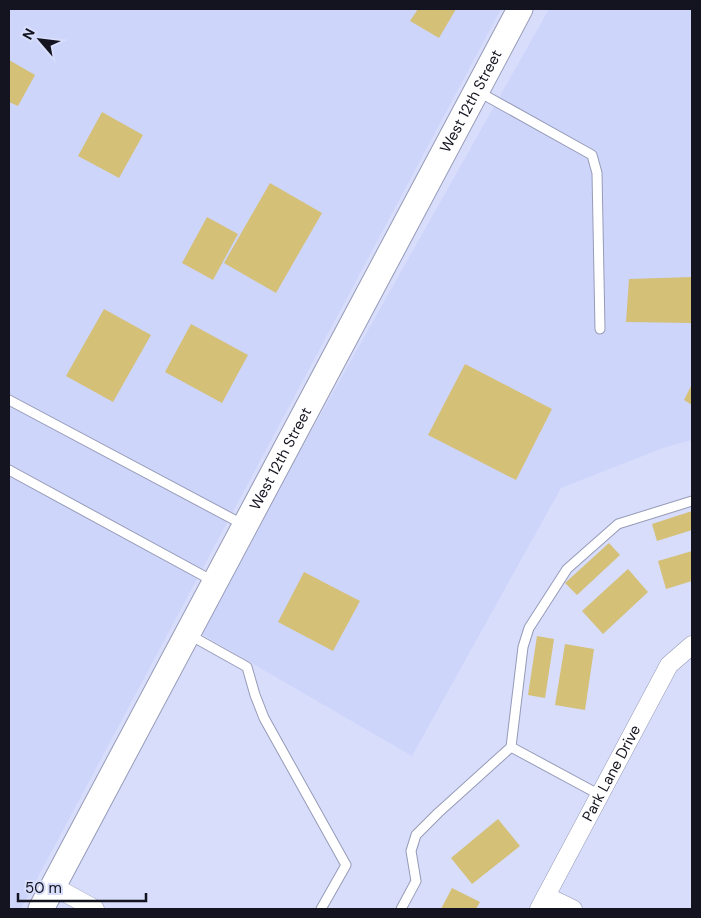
<svg xmlns="http://www.w3.org/2000/svg" width="701" height="918" viewBox="0 0 701 918" font-family="'DM Sans',sans-serif">
<style>
.built{fill:#ced5fb}
.building{fill:#d5c077}
.lines{fill:none;stroke-linecap:round;stroke-linejoin:round}
.lane-casing{stroke:#969bb7;stroke-width:11}
.street-casing{stroke:#969bb7;stroke-width:19}
.secondary-casing{stroke:#969bb7;stroke-width:27}
.lane{stroke:#fff;stroke-width:9}
.street{stroke:#fff;stroke-width:18}
.secondary{stroke:#fff;stroke-width:25}
.labels{text-anchor:middle;stroke-width:4;stroke-linejoin:round;paint-order:stroke}
.street-label{font-size:15px;fill:#13141f;stroke:#d7ddfb}
</style>
<rect width="100%" height="100%" fill="#d7ddfb"/>
<g class="built">
<polygon points="9,9 501,9 21,909 9,909"/>
<polygon points="549,9 692,9 692,440 663,448 561,488 412,756 198,632"/>
</g>
<g class="building">
<polygon points="418,9 456,9 439,38 410,21"/>
<polygon points="9,60 35,75 18,106 9,102"/>
<polygon points="102,112 143,135 119,178 78,156"/>
<polygon points="270,183 322,213 276,293 224,263"/>
<polygon points="207,217 238,234 213,280 182,263"/>
<polygon points="692,277 692,323 626,322 629,279"/>
<polygon points="104,309 151,335 113,402 66,376"/>
<polygon points="191,324 248,355 222,403 165,372"/>
<polygon points="465,364 552,409 516,480 428,435"/>
<polygon points="692,384 692,405 684,400"/>
<polygon points="692,511 692,530 657,541 652,524"/>
<polygon points="609,543 620,555 577,595 565,583"/>
<polygon points="692,551 692,581 666,589 658,561"/>
<polygon points="628,569 648,592 603,634 582,611"/>
<polygon points="304,572 360,601 333,651 278,622"/>
<polygon points="537,636 554,639 545,698 528,695"/>
<polygon points="565,644 594,649 585,710 555,705"/>
<polygon points="498,819 520,846 472,884 451,858"/>
<polygon points="452,888 480,902 476,909 441,909"/>
</g>
<g class="lines">
<g class="lane-casing">
<g id="lane">
<polyline points="479,92 592,155 597,173 600,329"/>
<polyline points="9,400 244,525"/>
<polyline points="9,470 213,581"/>
<polyline points="188,634 247,667 255,695 264,718 346,865 321,909"/>
<polyline points="511,747 600,795"/>
<polyline points="401,909 416,881 411,851 416,835 438,813 511,747 523,647 529,628 567,569 618,524 692,501"/>
</g>
</g>
<g class="street-casing">
<g id="street">
<polyline points="53,886 95,909"/>
<polyline points="546,896 573,909"/>
<path id="s1" d="M539 909 669 665 692 645"/>
</g>
</g>
<g class="secondary-casing">
<g id="secondary">
<path id="s2" d="M41 909 520 9"/>
</g>
</g>
<use href="#lane" class="lane"/>
<use href="#street" class="street"/>
<use href="#secondary" class="secondary"/>
</g>
<g class="labels">
<g class="street-label">
<text dy="5" stroke="none"><textPath href="#s2" startOffset="915">West 12th Street</textPath></text>
<text dy="5" stroke="none"><textPath href="#s2" startOffset="510">West 12th Street</textPath></text>
<text dy="5" stroke="none"><textPath href="#s1" startOffset="154">Park Lane Drive</textPath></text>
</g>
</g>
<rect width="701" height="918" fill="none" stroke="#13141f" stroke-width="20"/>
<g transform="translate(40 40) rotate(298)" stroke="#d7ddfb" stroke-width="4" paint-order="stroke">
<path d="M0-4L9 19L0 12L-9 19Z" fill="#13141f"/>
<text y="-8" font-size="14" font-weight="bold" text-anchor="middle" fill="#13141f">N</text>
</g>
<path d="M18 893v8h128v-8" fill="none" stroke="#13141f" stroke-width="2.5"/>
<text x="25" y="893" font-size="15" fill="#13141f" stroke="#d7ddfb" stroke-width="4" paint-order="stroke">50 m</text>
</svg>
